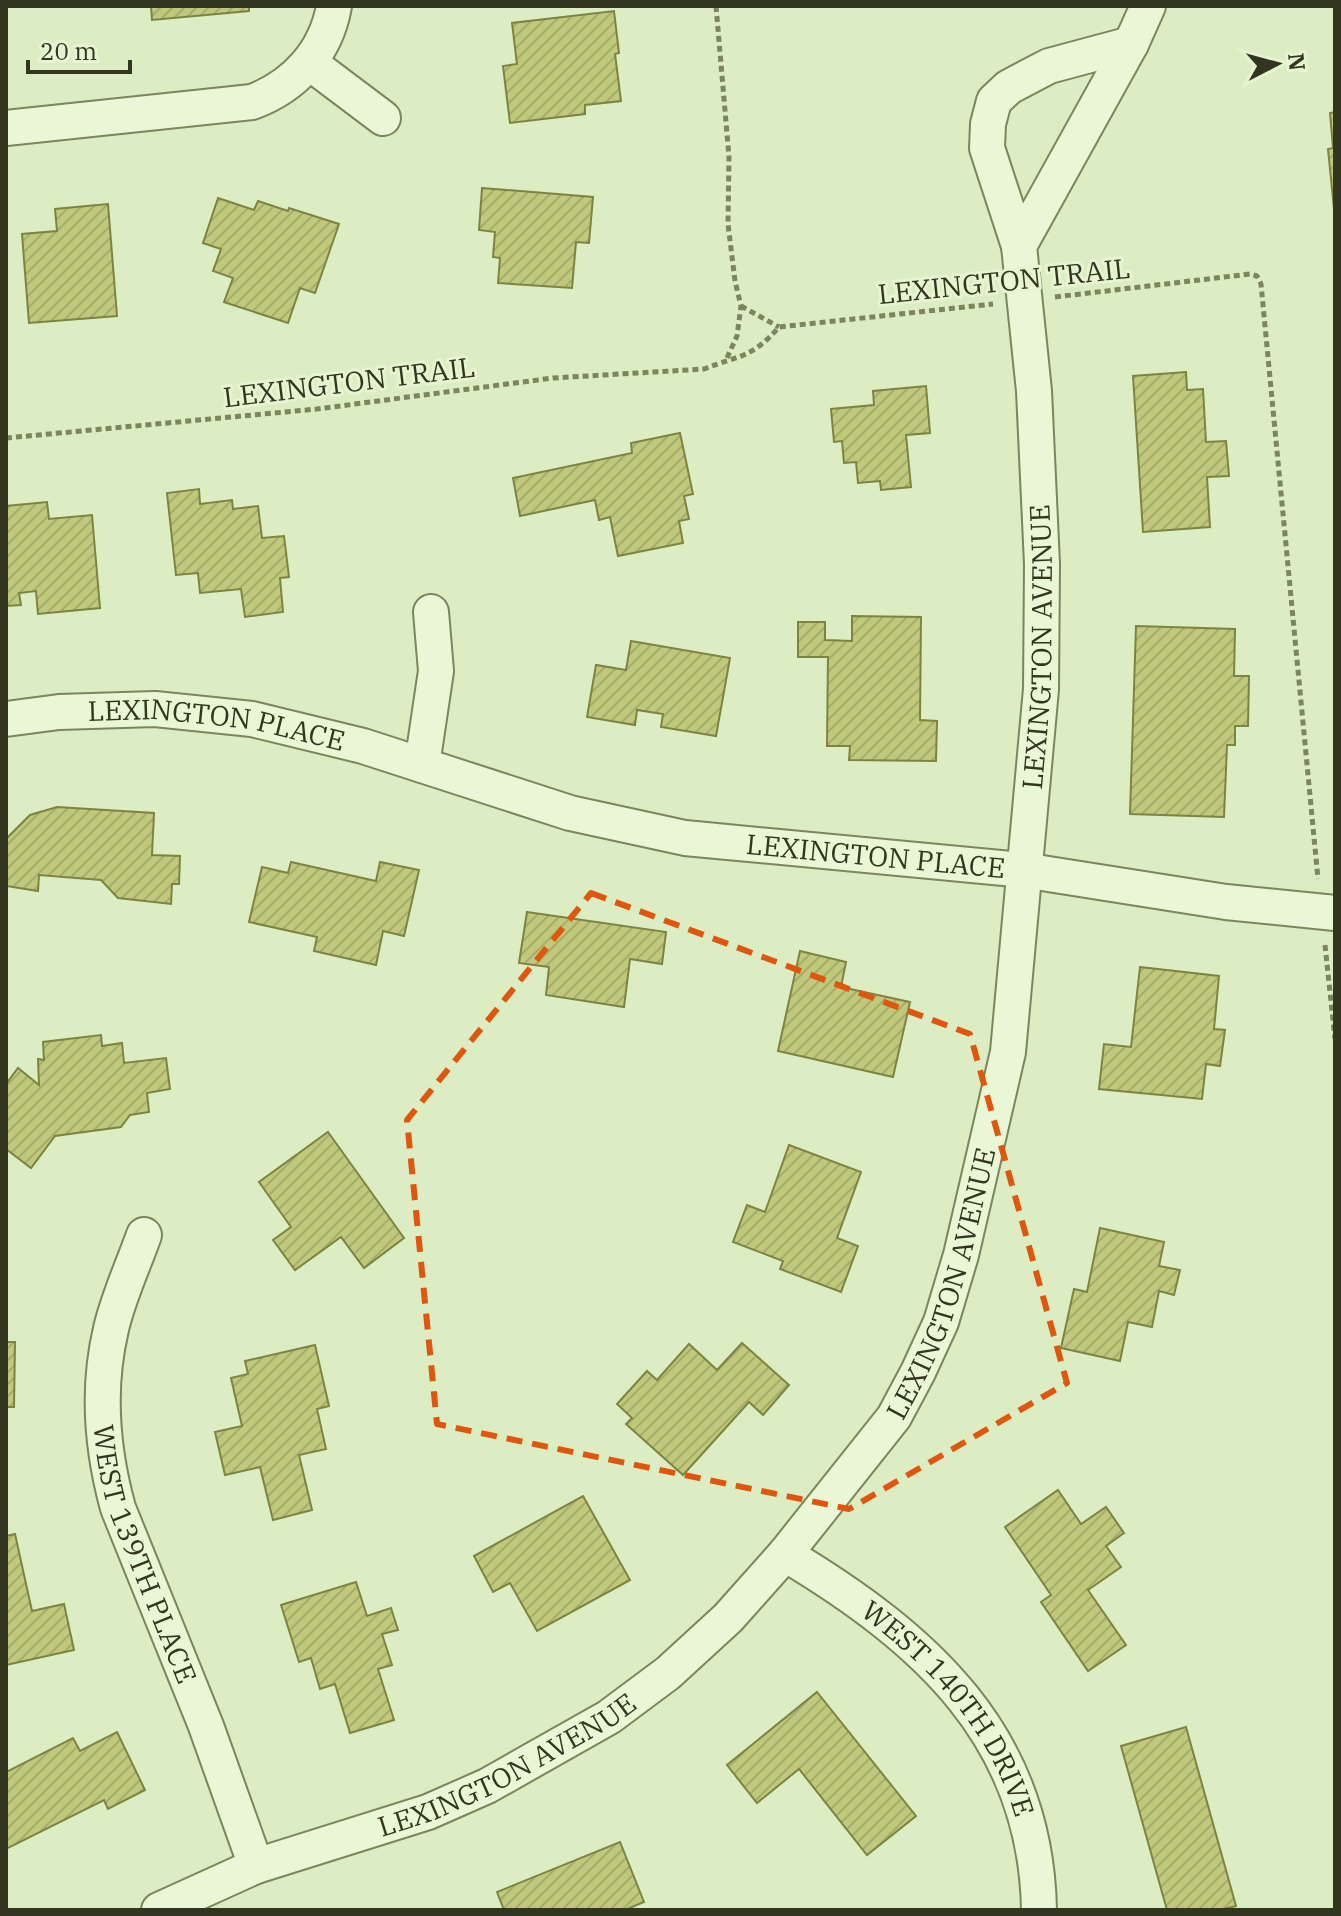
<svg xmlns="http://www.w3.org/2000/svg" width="1341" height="1916" viewBox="0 0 1341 1916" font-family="'IBM Plex Serif',serif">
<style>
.building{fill:url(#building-hatch);stroke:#7d8442;stroke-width:2}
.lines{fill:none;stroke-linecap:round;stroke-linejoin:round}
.minor-casing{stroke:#7c855b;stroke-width:38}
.path{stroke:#7c855b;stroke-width:5;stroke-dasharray:6 4;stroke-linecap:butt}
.minor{stroke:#eaf7d6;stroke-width:34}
.marked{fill:none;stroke:#df570d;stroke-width:6;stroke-dasharray:16 10;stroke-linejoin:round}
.labels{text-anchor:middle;stroke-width:6;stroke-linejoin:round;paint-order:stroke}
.street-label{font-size:28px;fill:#32361e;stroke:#e6f4d2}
</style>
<defs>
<pattern id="building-hatch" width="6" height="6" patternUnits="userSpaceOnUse" patternTransform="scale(2)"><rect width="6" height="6" fill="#c0c97b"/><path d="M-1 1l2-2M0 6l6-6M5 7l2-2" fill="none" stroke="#a5ad6a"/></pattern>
</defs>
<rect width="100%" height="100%" fill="#dcecc3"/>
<g class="building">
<polygon points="151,6 249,6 249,11 152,20"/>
<polygon points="614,11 619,53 615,54 621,101 585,105 585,114 510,123 503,66 517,64 512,23"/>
<polygon points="1335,112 1335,209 1334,209 1328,149 1333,148 1330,113"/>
<polygon points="482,188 593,197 589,243 576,242 572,288 498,283 500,258 493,257 495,232 479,230"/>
<polygon points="218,198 254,210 258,201 288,211 289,208 339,224 315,293 300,288 288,323 224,302 233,278 213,271 221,249 203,243"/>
<polygon points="108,204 117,316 29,323 22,234 57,231 55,209"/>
<polygon points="1186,372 1187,390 1203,389 1206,442 1226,441 1229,476 1207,477 1210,527 1143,532 1133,376"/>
<polygon points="926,386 930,433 906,435 911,487 881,490 880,481 858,483 856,462 844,463 842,441 834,442 831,409 874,405 873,391"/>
<polygon points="680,433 693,494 684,496 689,519 679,521 683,543 618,556 610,517 599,520 595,500 520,516 513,478 632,453 631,443"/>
<polygon points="199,489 200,504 232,500 233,509 258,506 262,538 284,536 289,577 280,578 283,612 245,617 241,589 200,593 198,573 176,575 167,493"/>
<polygon points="47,502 49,519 92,515 100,608 38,614 36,591 19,593 21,605 6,606 6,506"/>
<polygon points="852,616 921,617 920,720 937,721 936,761 849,760 850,746 827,746 828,657 798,657 798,622 825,622 825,640 852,641"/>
<polygon points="1136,626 1235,629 1234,676 1249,676 1248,726 1235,726 1235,745 1227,745 1224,817 1130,814"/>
<polygon points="631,641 730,658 716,736 661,727 663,714 637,710 635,725 587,717 596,665 626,670"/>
<polygon points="57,807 154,813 152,855 180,856 179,884 172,884 171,904 118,898 101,880 39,875 38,891 6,886 6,839 30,815"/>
<polygon points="291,862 376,881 380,862 419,870 404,936 383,931 376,965 314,951 317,937 249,922 262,867 288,873"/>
<polygon points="527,912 666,932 662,964 630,959 624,1007 546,995 549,967 519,963"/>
<polygon points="800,951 846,962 841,987 910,1002 893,1077 778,1051"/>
<polygon points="1140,967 1219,976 1214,1029 1225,1030 1220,1066 1206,1064 1202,1099 1099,1089 1104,1044 1131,1047"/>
<polygon points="101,1035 102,1046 122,1043 124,1063 166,1058 170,1089 147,1093 149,1112 130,1115 121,1127 55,1136 31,1168 6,1149 6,1084 18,1068 39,1085 38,1059 44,1060 43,1042"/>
<polygon points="328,1132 404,1238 364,1268 341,1237 295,1270 273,1240 291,1227 259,1182"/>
<polygon points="789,1145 861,1172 837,1238 858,1246 841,1292 780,1269 783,1261 733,1242 747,1205 765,1212"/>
<polygon points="1100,1228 1164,1242 1159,1266 1180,1270 1174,1295 1159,1291 1152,1327 1128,1322 1120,1361 1061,1348 1074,1289 1087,1292"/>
<polygon points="6,1342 15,1342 14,1407 6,1407"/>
<polygon points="742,1343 789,1385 763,1415 749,1402 683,1475 626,1424 632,1418 617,1404 647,1371 657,1380 689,1344 717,1370"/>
<polygon points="315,1345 329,1406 317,1409 326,1449 299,1455 312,1510 273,1520 260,1467 225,1475 215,1432 242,1426 231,1378 248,1374 245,1361"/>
<polygon points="1058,1490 1081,1524 1106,1507 1124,1533 1106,1546 1121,1567 1088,1590 1126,1645 1088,1671 1041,1602 1051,1595 1005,1527"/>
<polygon points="583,1496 630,1580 537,1631 510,1583 493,1592 474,1556"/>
<polygon points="15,1534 32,1611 64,1604 74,1650 6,1665 6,1536"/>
<polygon points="356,1582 367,1616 391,1608 398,1630 382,1634 392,1665 378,1669 394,1720 350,1733 335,1684 320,1689 311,1658 299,1662 281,1605"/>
<polygon points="817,1692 916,1816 867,1855 799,1769 757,1803 727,1765"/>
<polygon points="1186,1727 1236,1906 1220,1910 1167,1910 1121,1746"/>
<polygon points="117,1732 145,1790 108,1809 104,1800 6,1849 6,1772 73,1738 80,1751"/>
<polygon points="620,1842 644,1902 625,1910 504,1910 497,1892"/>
</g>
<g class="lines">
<g class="minor-casing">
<g id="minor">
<polyline points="310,63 383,118"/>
<path d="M6 128 252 102C295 86 326 52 334 6"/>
<polyline points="1019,246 987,148 988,124 994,101 1009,87 1049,66 1131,44"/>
<path id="s1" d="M6 719 59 712 155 709 252 719 363 746 570 813 685 838 1023 870 1226 902 1335 913"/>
<polyline points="422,765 436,671 431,612"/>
<path id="s2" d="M144 1235C133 1266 118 1298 111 1329 97 1388 102 1450 118 1508L206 1726 256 1866"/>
<path id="s3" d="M785 1554C925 1638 1036 1736 1039 1910"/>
<path id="s4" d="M159 1910 256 1866 428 1812 487 1786 609 1717 668 1673 728 1618 785 1554 894 1417 918 1372 941 1322 961 1255 1008 1052 1041 689 1042 564 1034 391 1019 246 1131 44 1148 6"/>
</g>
</g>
<g class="path">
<polyline points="716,6 729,157 728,224 735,281 741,306 737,336 726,360"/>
<polyline points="1055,297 1250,274 1257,276 1261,284 1318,879"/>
<polyline points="741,306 779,327"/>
<path d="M6 438 317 409 553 378 704 369C740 355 752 358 779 327L993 304"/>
<polyline points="1325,945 1335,1039"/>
</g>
<use href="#minor" class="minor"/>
</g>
<path class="marked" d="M591 893 970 1034 1067 1383 849 1509 437 1424 407 1120Z"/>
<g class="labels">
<g class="street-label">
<text transform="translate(1004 281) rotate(-6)" y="10">LEXINGTON TRAIL</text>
<text transform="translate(349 382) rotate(-7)" y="10">LEXINGTON TRAIL</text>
<text dy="10" stroke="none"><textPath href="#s4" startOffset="1698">LEXINGTON AVENUE</textPath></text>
<text dy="10" stroke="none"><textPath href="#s1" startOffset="212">LEXINGTON PLACE</textPath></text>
<text dy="10" stroke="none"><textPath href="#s1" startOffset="888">LEXINGTON PLACE</textPath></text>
<text dy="10" stroke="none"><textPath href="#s4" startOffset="1050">LEXINGTON AVENUE</textPath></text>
<text dy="10" stroke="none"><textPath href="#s2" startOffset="332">WEST 139TH PLACE</textPath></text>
<text dy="10" stroke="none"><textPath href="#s3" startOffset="230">WEST 140TH DRIVE</textPath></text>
<text dy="10" stroke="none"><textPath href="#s4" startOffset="378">LEXINGTON AVENUE</textPath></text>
</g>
</g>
<rect width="1341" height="1916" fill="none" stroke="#32361e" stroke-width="16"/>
<g transform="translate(1277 64) rotate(84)" stroke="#e6f4d2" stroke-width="6" paint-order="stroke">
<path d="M0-6L14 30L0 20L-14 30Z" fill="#32361e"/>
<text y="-12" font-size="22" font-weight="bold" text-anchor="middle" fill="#32361e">N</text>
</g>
<path d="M28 60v12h102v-12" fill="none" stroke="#32361e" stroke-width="4"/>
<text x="40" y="60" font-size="24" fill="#32361e" stroke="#e6f4d2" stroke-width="6" paint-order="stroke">20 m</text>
</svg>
